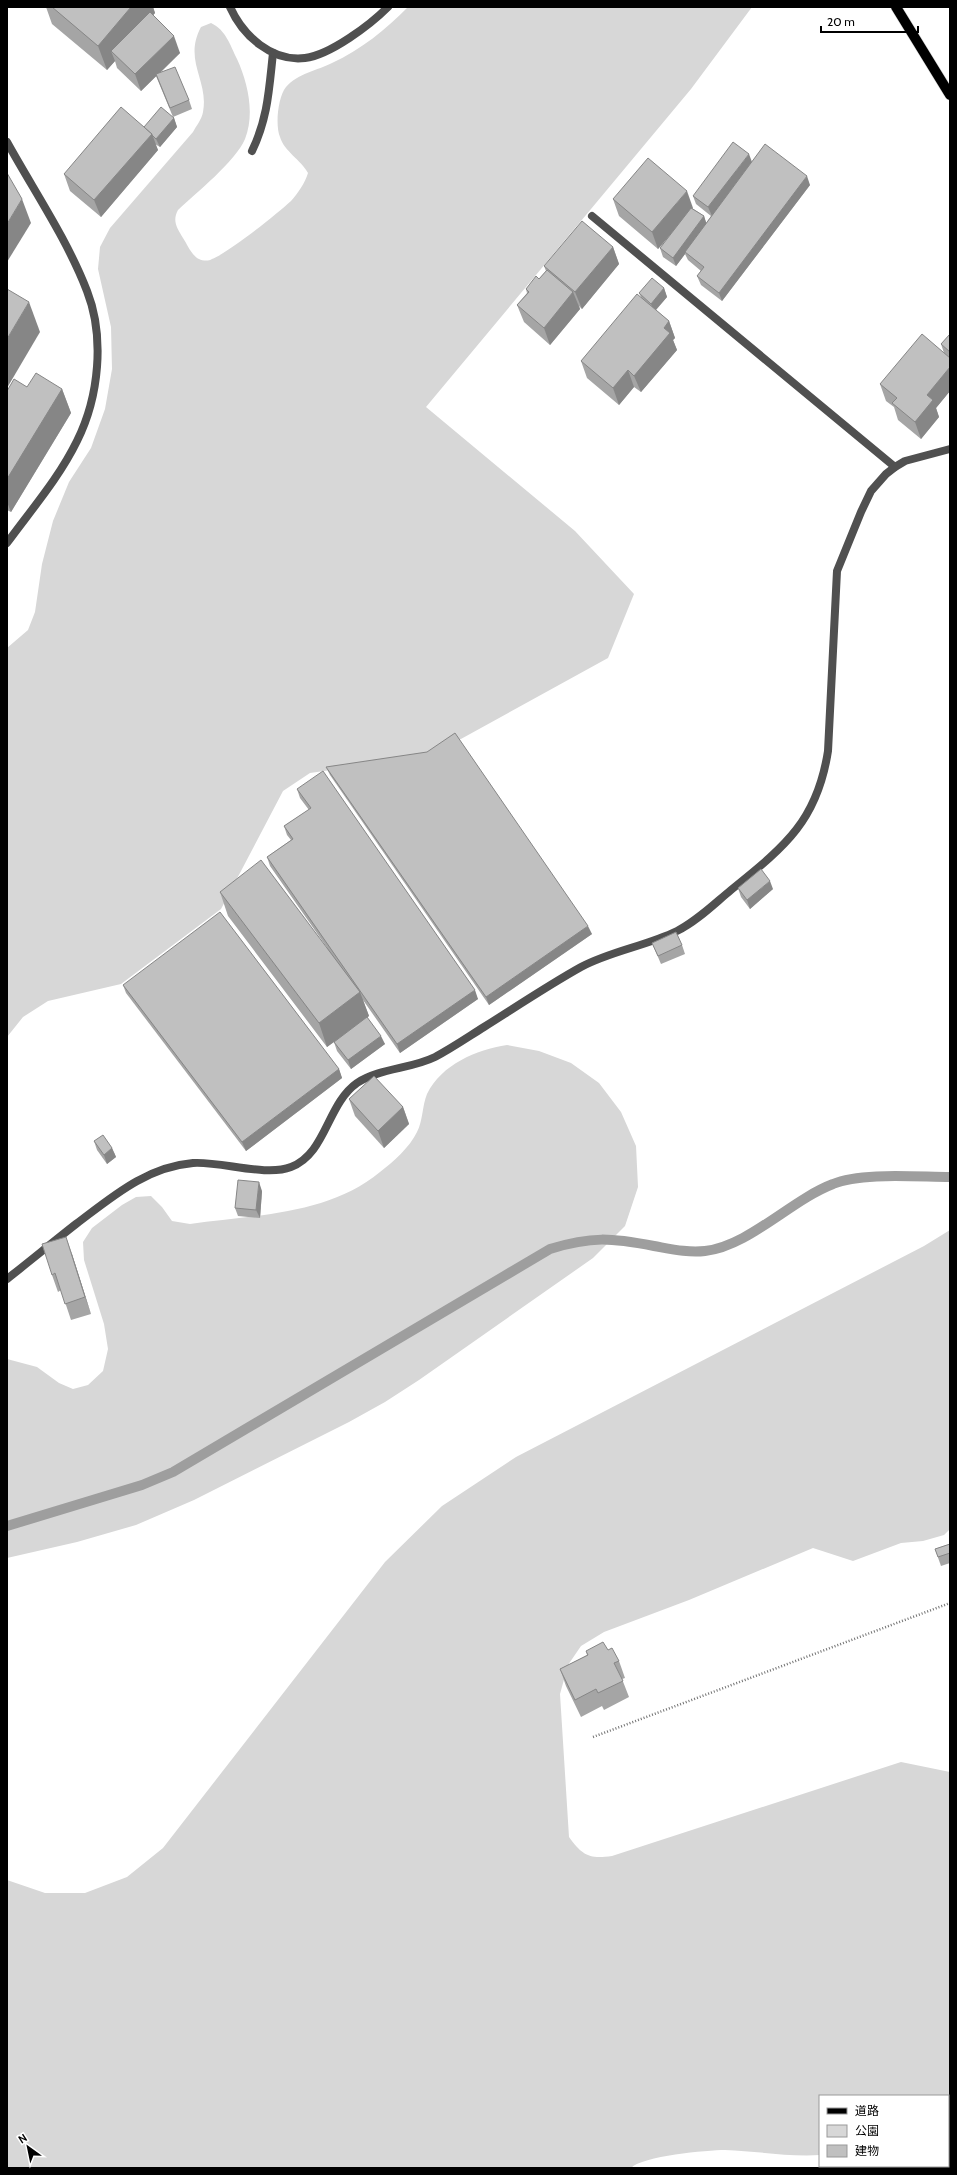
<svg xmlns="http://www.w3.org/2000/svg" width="957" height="2175" viewBox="0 0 957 2175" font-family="Cabin,'Noto Sans JP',sans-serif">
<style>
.green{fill:#d7d7d7}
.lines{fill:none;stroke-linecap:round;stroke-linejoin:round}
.stream{stroke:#9e9e9e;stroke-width:10}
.primary-casing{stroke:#dbdbdb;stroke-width:11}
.path{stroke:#727272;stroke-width:2.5;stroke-dasharray:1 2;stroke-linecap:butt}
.lane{stroke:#505050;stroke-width:8}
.street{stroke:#505050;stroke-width:8}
.primary{stroke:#000;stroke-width:10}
.wall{fill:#a5a5a5}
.shaded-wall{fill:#868686}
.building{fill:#c0c0c0;stroke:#868686}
</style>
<rect width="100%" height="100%" fill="#fff"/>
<g class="green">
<path d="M408 7H752L691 89 426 407 575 531 634 594 608 658 430 756 310 773 283 791 221 909 121 984 48 1001 23 1017 7 1037V648L28 630 35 612 42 564 53 521 69 482 91 448 105 409 112 369 111 327 98 269 100 247 110 228 193 132C196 126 202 119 203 112 209 80 183 61 201 27L211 23C226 30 230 45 237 59 248 83 255 114 245 139 235 162 197 192 178 210 172 221 177 228 183 238 187 244 192 256 199 259 203 261 209 261 212 259 228 253 277 214 291 201 298 193 305 183 308 173 301 160 284 151 280 137 275 125 278 97 286 87 297 74 318 70 332 63 361 50 386 29 408 7Z"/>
<path d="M507 1045 539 1051 571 1063 599 1083 621 1112 636 1146 638 1187 625 1226 593 1258 419 1380 385 1402 349 1422 194 1500 136 1525 77 1542 7 1558V1359L37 1367 59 1383 73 1389 88 1385 103 1371 108 1349 104 1324 84 1260 83 1242 92 1228 122 1205 136 1197 151 1196 162 1207 172 1221 190 1224C254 1215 328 1215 380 1172 393 1162 410 1147 417 1132 423 1121 422 1106 427 1094 442 1064 476 1050 507 1045Z"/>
<path d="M950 1230V1529L944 1535 923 1541 901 1543 853 1561 813 1548 689 1600 604 1632 581 1646 568 1665 560 1694 569 1837C583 1856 589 1859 612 1856L901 1762 950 1772V2106L948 2107V2096H820V2155C788 2157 757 2151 725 2150 707 2150 642 2156 631 2168H7V1880L45 1893H85L127 1877 163 1848 385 1562 442 1506 516 1457 924 1246Z"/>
</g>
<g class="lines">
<path class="stream" d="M7 1526 142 1485 173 1472 550 1249C592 1236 611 1238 654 1246 671 1249 688 1253 705 1251 749 1246 791 1200 833 1184 861 1172 918 1177 950 1177"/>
<g class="primary-casing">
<polyline id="primary" points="896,7 950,95"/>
</g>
<polyline class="path" points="593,1737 950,1603"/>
<path class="lane" d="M252 151C268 118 269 89 273 53"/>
<g class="street">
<path d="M230 7C243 36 272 62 305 58 330 55 370 25 388 7"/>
<path d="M7 142C34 191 67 239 87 291 105 337 99 397 77 441 59 478 31 510 7 543"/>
<polyline points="592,216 895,467"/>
<path d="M7 1279C30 1261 53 1242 76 1224 112 1197 146 1167 193 1163 221 1161 266 1177 291 1167 326 1154 327 1104 357 1083 380 1068 411 1069 435 1057 452 1048 468 1037 484 1027 516 1007 547 986 581 967 611 951 646 946 677 931 697 921 714 904 731 890 784 847 817 822 828 751L837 571 861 512 871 491 886 474 895 467 905 461 950 449"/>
</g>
<use href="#primary" class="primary"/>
</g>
<g class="wall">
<polygon points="46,7 153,7 155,13 153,15 180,53 160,73 189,100 192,109 173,117 174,118 177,127 160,147 155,144 158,150 101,217 70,191 64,174 144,127 173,117 156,76 141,91 117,68 115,61 107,70 52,24"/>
<polygon points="752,162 810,185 722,301 701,285 697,276 701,271 688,260 685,254 676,266 663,257 660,248 676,228 658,249 619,216 613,199 693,208 692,208 704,216 706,223 711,216 696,204 693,196"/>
<polygon points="613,247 619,264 582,309 579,306 580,309 550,345 524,322 517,305 527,293 526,289 539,279 546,271 544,266"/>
<polygon points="664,288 667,297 656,310 669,321 675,338 673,340 677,350 641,392 634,387 619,405 587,378 581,361 641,297 639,293"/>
<polygon points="950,334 950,391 936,408 939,417 921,439 898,420 894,407 886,401 880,384 944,353 941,344"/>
<polygon points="27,387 62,389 71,413 11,512 7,510 7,391"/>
<polygon points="326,767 592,934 489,1005 330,775"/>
<polygon points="297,789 478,999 400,1053 363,1000 369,1016 363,1020 385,1044 351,1069 337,1051 334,1042 327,1047 228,916 220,892 328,949 270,866 267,857 291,840 287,835 284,826 309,810 300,798"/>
<polygon points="738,888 773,889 750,909 741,897"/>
<polygon points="652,943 682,945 685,954 661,964"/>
<polygon points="123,985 339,1069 342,1078 246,1151 126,993"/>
<polygon points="349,1099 403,1107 409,1124 384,1148 355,1116"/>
<polygon points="94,1141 112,1148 116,1157 107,1164 97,1150"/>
<polygon points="262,1191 260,1218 238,1216 235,1208"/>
<polygon points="72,1254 91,1314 71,1320 61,1290 58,1292 52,1275"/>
<polygon points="950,1544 950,1563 941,1566 935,1549"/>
<polygon points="586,1651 619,1661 625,1678 622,1679 629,1697 604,1710 602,1706 581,1717 566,1686 560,1669 587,1655"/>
<polygon points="928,2166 948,2166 950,2168 930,2168"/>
</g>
<g class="shaded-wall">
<polygon points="131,7 153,7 155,13 118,57 111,51 115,61 107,70 98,46"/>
<polygon points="174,36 180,53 141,91 135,74"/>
<polygon points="174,118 177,127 160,147 156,139"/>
<polygon points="152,134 158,150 101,217 94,200"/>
<polygon points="749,154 752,162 712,216 708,207"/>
<polygon points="807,176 810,185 722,301 719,293"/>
<polygon points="687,191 693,208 658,249 652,232"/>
<polygon points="22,199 31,223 7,262 7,224"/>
<polygon points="704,216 707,225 685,252 685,254 676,266 673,258"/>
<polygon points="613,247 619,264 582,309 575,292"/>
<polygon points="664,288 667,297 654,312 651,304"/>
<polygon points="573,292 580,309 550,345 544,328"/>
<polygon points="29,302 40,332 7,388 7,339"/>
<polygon points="669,321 675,338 673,340 677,350 641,392 634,376 664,328"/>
<polygon points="950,367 950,391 936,408 939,417 921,439 915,422 927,395"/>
<polygon points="628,370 634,387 619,405 613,388"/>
<polygon points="62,389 71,413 11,512 7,502 7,479"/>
<polygon points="770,881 773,889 750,909 747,900"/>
<polygon points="588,926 592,934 489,1005 486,997"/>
<polygon points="475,990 478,999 400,1053 397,1044"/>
<polygon points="360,992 369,1016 327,1047 319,1023"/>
<polygon points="381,1036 385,1044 351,1069 348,1060"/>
<polygon points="339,1069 342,1078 246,1151 242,1142"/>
<polygon points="403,1107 409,1124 384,1148 378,1131"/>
<polygon points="112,1148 116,1157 107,1164 104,1155"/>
<polygon points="259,1182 262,1191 260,1218 256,1210"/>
<polygon points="66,1237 72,1254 91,1314 85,1297"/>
<polygon points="950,2126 950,2147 948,2142 948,2127"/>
<polygon points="950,2159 950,2168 937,2168 940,2166 948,2166 948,2160"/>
<polygon points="911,2166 912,2166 913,2168 908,2168"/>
</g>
<g class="building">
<polygon points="52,7 131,7 98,46"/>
<polygon points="150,12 174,36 135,74 111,51"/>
<polygon points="175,67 189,100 170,108 156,74"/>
<polygon points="121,107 152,134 94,200 64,174"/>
<polygon points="161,107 174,118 156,139 152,135 152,134 144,127"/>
<polygon points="733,142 749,154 708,207 693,196"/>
<polygon points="765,144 807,176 719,293 697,276 704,267 685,252"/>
<polygon points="648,158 687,191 652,232 613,199"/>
<polygon points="7,173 22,199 7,224"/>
<polygon points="691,208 704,216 673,258 660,248"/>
<polygon points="582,221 613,247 575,292 544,266"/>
<polygon points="547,270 573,292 544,328 517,305 529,292 526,289 536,276 539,279"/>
<polygon points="652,278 664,288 651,304 639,293"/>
<polygon points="7,289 29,302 7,339"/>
<polygon points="637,294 669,321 664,328 670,333 634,376 628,370 613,388 581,361"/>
<polygon points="922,334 950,358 950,367 927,395 933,400 915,422 892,403 897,398 880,384"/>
<polygon points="950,334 950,352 941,344"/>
<polygon points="36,373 62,389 7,479 7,391 14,379 27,387"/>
<polygon points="455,733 588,926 486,997 326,767 427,752"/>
<polygon points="323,771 475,990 397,1044 267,857 293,839 284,826 311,808 297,789"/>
<polygon points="261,860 360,992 319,1023 220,892"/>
<polygon points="761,869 770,881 747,900 738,888"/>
<polygon points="220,912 339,1069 242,1142 123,985"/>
<polygon points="676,932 682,945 658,956 652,943"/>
<polygon points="367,1017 381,1036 348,1060 334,1042"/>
<polygon points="374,1076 403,1107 378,1131 349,1099"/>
<polygon points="103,1135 112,1148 104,1155 94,1141"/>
<polygon points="238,1180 259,1182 256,1210 235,1208"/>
<polygon points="66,1237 85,1297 65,1304 55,1273 52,1275 42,1244"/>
<polygon points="950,1544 950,1553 938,1557 935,1549"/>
<polygon points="603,1642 608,1650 612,1648 619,1661 614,1663 623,1681 598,1693 596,1689 575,1700 560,1669 588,1655 586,1651"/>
<polygon points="948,2109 950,2112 950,2126 948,2127"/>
<polygon points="948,2136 950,2139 950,2159 948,2160"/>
<polygon points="829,2166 911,2166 908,2168 831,2168"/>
<polygon points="934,2166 940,2166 937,2168 936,2168"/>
</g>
<rect width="957" height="2175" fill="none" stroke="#000000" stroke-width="16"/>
<rect x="819" y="2095" width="130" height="72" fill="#ffffff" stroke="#999999"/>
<rect x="827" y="2108" width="20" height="6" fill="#000000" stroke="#999999"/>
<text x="855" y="2115" font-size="12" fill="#000000">道路</text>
<rect x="827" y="2125" width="20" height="12" fill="#d7d7d7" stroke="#999999"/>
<text x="855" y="2135" font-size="12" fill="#000000">公園</text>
<rect x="827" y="2145" width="20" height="12" fill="#c0c0c0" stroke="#999999"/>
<text x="855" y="2155" font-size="12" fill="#000000">建物</text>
<g transform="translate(28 2147) rotate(327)" stroke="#ffffff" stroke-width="3" paint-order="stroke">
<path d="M0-3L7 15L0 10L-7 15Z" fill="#000000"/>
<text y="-6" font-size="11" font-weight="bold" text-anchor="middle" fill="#000000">N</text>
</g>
<path d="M821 26v6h97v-6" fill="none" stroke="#000000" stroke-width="2"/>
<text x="827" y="26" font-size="12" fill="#000000" stroke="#ffffff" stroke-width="3" paint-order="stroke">20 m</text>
</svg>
